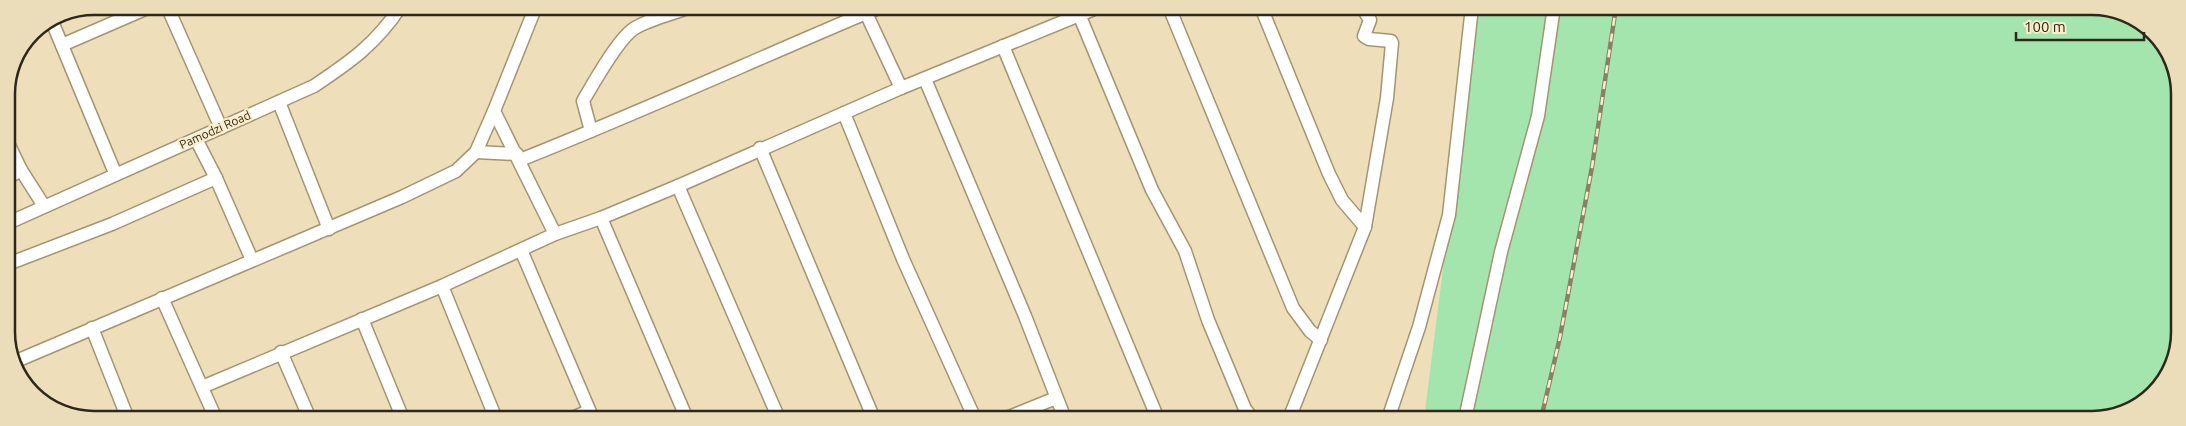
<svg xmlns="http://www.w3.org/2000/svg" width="2186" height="426" viewBox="0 0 2186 426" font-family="Ubuntu,sans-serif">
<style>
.green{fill:#a3e5ad}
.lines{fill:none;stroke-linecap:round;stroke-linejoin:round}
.minor-casing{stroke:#a39573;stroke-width:15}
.minor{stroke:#fff;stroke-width:12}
.rail-casing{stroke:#8a8067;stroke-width:4.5}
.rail{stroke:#fbedc7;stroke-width:2.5;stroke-dasharray:8;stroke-linecap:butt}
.labels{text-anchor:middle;stroke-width:4.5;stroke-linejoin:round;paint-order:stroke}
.street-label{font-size:12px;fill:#2d281a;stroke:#fbedc7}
.rim{fill:none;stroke:#2d281a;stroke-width:2.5}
</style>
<rect width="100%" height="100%" fill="#eedfba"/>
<polygon class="green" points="1476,7 2104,7 2150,28 2178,77 2179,344 2150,398 2097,420 1424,419"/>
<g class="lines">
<g class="minor-casing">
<g id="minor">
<polyline points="167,6 221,128"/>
<polyline points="863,7 866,13 882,7"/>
<polyline points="1076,7 1152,190 1185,251 1208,320 1245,409 1253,419"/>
<polyline points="1169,7 1293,308 1310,331 1321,340"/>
<polyline points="1261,7 1329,174 1342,200 1365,227"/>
<polyline points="51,19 115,173"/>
<polyline points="62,45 152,6"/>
<polyline points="1003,46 1158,419"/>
<polyline points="925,79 1025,316 1065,419"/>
<polyline points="279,102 329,229"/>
<polyline points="494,111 555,234"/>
<polyline points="844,113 903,259 975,419"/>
<path d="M591 131 583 101C593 84 619 37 635 28 649 19 676 13 693 6"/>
<polyline points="196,139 216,178 252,260"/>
<polyline points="7,141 21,170 44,206"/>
<polyline points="760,148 874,419"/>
<polyline points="476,152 517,154"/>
<path d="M520 160C636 114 750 62 866 13L901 88"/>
<polyline points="7,178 21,170"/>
<polyline points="678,186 779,419"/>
<polyline points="601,218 687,419"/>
<path d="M8 223 314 86C350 62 376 44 401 6"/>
<polyline points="521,250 593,419"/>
<polyline points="8,264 112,224 216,178"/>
<polyline points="442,286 496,419"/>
<polyline points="162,298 216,419"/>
<polyline points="362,319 403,419"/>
<polyline points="92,328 128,419"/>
<polyline points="281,352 310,419"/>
<polyline points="14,362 402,197 456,171 476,152 494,111 536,6"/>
<polyline points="202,387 442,286 555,234 601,218 678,186 901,88 1099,7"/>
<polyline points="570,419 589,411"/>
<polyline points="1004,419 1056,398"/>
<polyline points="1289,419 1365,227 1387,98 1392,43 1391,41 1369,39 1364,36 1370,20 1362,7"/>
<polyline points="1388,419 1419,327 1449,215 1472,7"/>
<polyline points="1465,419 1501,252 1538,116 1554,7"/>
</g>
</g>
<use href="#minor" class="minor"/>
<g class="rail-casing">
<polyline id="rail" points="1541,419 1560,337 1592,167 1616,7"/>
</g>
<use href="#rail" class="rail"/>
</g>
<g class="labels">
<g class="street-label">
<text transform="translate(215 130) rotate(-24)" y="4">Pamodzi Road</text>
</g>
</g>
<path d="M0 0H2186V426H0ZM94 15H2092A79 79 0 0 1 2171 94V332A79 79 0 0 1 2092 411H94A79 79 0 0 1 15 332V94A79 79 0 0 1 94 15Z" fill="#ebddb9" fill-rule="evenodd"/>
<path class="rim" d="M94 15H2092A79 79 0 0 1 2171 94V332A79 79 0 0 1 2092 411H94A79 79 0 0 1 15 332V94A79 79 0 0 1 94 15Z"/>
<path d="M2016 32v8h128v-8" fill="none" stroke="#2d281a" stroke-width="2.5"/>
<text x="2024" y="32" font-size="15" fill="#2d281a" stroke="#fbedc7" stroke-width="4" paint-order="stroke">100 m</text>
</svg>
